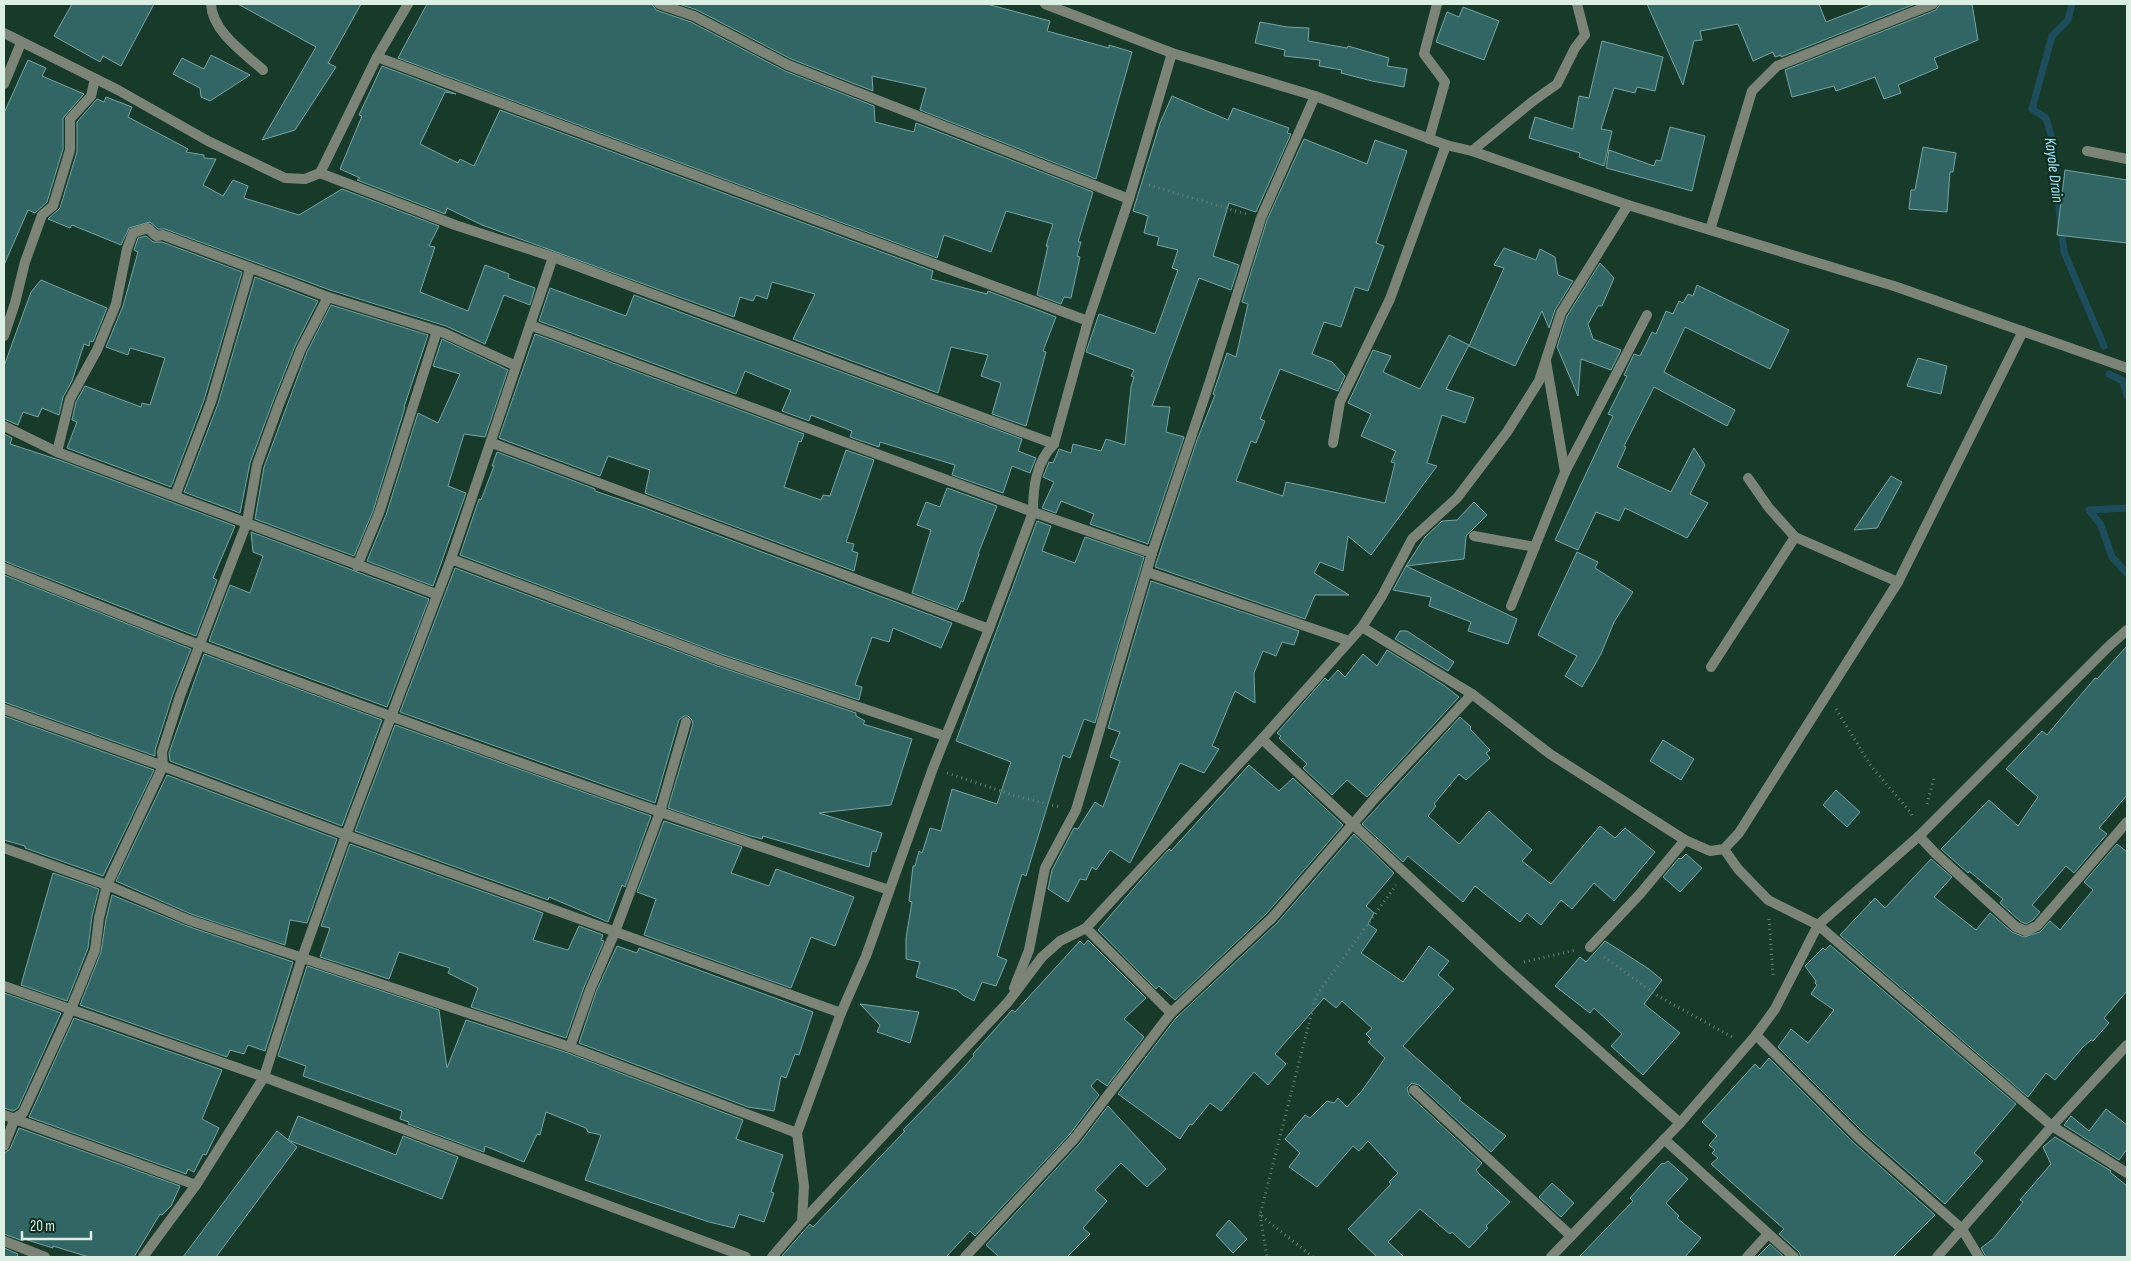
<svg xmlns="http://www.w3.org/2000/svg" width="2131" height="1261" viewBox="0 0 2131 1261" font-family="'Sofia Sans Condensed',sans-serif">
<style>
.lines{fill:none;stroke-linecap:round;stroke-linejoin:round}
.stream{stroke:#1d4c5b;stroke-width:7}
.building{fill:#326665;stroke:#78a4a3}
.path{stroke:#648174;stroke-width:3;stroke-dasharray:1 4;stroke-linecap:butt}
.service{stroke:#7b8477;stroke-width:10}
.minor{stroke:#7b8477;stroke-width:10}
.labels{text-anchor:middle;stroke-width:4.5;stroke-linejoin:round;paint-order:stroke}
.water-label{font-size:16px;font-style:italic;fill:#aae7fd;stroke:#0c2f22}
</style>
<rect width="100%" height="100%" fill="#173a2b"/>
<g class="lines">
<g class="stream">
<polyline points="2072,4 2068,20 2052,36 2032,109 2046,118 2051,135 2064,252 2104,346"/>
<polyline points="2109,374 2123,381 2127,396"/>
<polyline points="2127,508 2089,510 2101,525 2112,557 2127,573"/>
</g>
</g>
<g class="building">
<polygon points="72,4 154,4 121,66 103,56 100,62 54,36"/>
<polygon points="238,4 361,4 328,63 336,67 295,130 262,140 316,47"/>
<polygon points="427,4 652,4 656,10 691,22 785,71 874,106 875,122 914,132 916,123 1093,192 1078,242 1081,242 1077,256 1080,257 1071,298 1064,297 1061,304 1037,295 1048,246 1046,246 1053,224 1006,211 991,252 944,235 937,258 398,58"/>
<polygon points="679,4 987,4 1050,21 1047,31 1109,48 1109,45 1132,52 1096,179 920,110 926,88 872,76 873,91 791,59 697,10"/>
<polygon points="1647,4 1819,4 1826,22 1873,4 1915,4 1781,57 1781,55 1775,57 1773,52 1753,61 1738,24 1700,31 1702,40 1694,41 1683,85"/>
<polygon points="1940,4 1972,4 1978,40 1934,58 1938,68 1898,85 1901,93 1884,99 1875,77 1836,91 1834,86 1792,97 1785,70 1936,10"/>
<polygon points="1463,7 1499,21 1484,60 1436,42 1447,12 1459,17"/>
<polygon points="1260,22 1287,27 1309,28 1308,41 1347,48 1348,46 1389,58 1387,66 1407,69 1404,87 1372,81 1341,73 1342,70 1319,66 1320,60 1284,56 1285,50 1255,43"/>
<polygon points="1602,41 1663,57 1655,91 1637,87 1635,93 1614,88 1601,129 1612,131 1604,166 1579,157 1580,153 1529,138 1535,117 1573,129 1579,96 1589,98"/>
<polygon points="211,55 250,75 210,101 201,97 200,88 173,74 182,58 204,69"/>
<polygon points="28,60 46,68 42,76 84,94 63,118 63,149 47,202 35,213 28,210 4,265 4,113"/>
<polygon points="382,66 456,94 445,92 420,144 458,163 460,159 474,166 500,110 933,271 931,279 987,294 988,291 1056,317 1043,351 1046,352 1026,426 992,414 1001,383 981,376 988,355 951,347 938,393 793,339 815,294 772,282 767,299 756,295 753,301 740,297 734,317 482,225 447,208 445,214 357,180 360,178 340,169 362,116 359,115"/>
<polygon points="1172,96 1228,120 1233,108 1289,128 1287,133 1291,134 1256,212 1229,203 1213,256 1239,265 1231,290 1199,278 1152,406 1170,407 1166,432 1184,437 1148,544 1090,524 1094,514 1061,501 1056,513 1042,508 1054,482 1043,477 1049,462 1053,463 1059,449 1071,453 1073,444 1101,451 1106,439 1125,445 1131,387 1134,377 1131,376 1134,370 1086,352 1099,314 1155,334 1178,270 1172,268 1178,250 1157,245 1159,237 1144,233 1148,216 1133,211 1160,123"/>
<polygon points="106,97 132,107 128,117 188,149 186,152 204,155 204,158 216,159 203,185 223,196 233,180 248,186 244,198 299,215 342,189 439,226 429,246 435,247 420,292 468,311 485,265 509,274 508,278 535,288 530,305 504,295 485,344 446,326 330,290 165,229 158,229 150,222 129,228 121,245 72,225 70,228 48,219 60,208 77,152 77,122 97,99 104,102"/>
<polygon points="1670,127 1705,136 1692,191 1606,168 1609,150 1654,166 1656,160 1661,161"/>
<polygon points="1304,139 1367,164 1375,140 1407,151 1376,243 1384,246 1368,291 1355,287 1341,327 1324,322 1312,354 1332,362 1345,376 1338,391 1280,369 1260,419 1265,421 1256,443 1251,441 1236,481 1283,496 1286,482 1385,503 1395,463 1391,462 1396,451 1361,436 1371,414 1348,403 1373,350 1391,356 1383,372 1420,389 1449,335 1469,345 1446,389 1474,398 1465,423 1442,415 1427,463 1437,466 1371,555 1348,536 1343,571 1320,562 1314,573 1349,595 1315,595 1305,619 1155,567 1197,440 1215,395 1213,394 1227,353 1236,357 1248,304 1242,302 1244,295 1267,220"/>
<polygon points="1923,147 1956,153 1953,172 1950,172 1947,212 1909,209 1911,190 1915,190"/>
<polygon points="2065,170 2127,180 2127,243 2057,235"/>
<polygon points="146,236 153,242 162,242 242,272 204,400 171,487 67,448 77,422 72,420 76,402 85,386 141,407 142,403 150,405 165,358 130,348 128,355 106,347 123,306 138,252 134,250 138,238"/>
<polygon points="1504,248 1536,260 1540,249 1555,257 1558,275 1573,281 1555,310 1549,328 1542,311 1515,366 1469,346 1504,268 1494,265"/>
<polygon points="1600,263 1614,278 1602,306 1598,306 1588,324 1593,339 1621,350 1611,370 1581,359 1578,396 1557,347 1567,316"/>
<polygon points="255,277 318,301 295,346 272,404 250,463 240,513 184,492 218,404"/>
<polygon points="41,280 107,308 93,342 90,341 89,346 84,344 72,381 63,397 59,415 42,408 38,417 23,412 18,425 4,419 4,366 31,292"/>
<polygon points="1697,285 1789,330 1770,369 1685,327 1664,372 1735,410 1727,426 1654,387 1624,446 1626,447 1617,467 1671,492 1694,448 1705,465 1690,494 1708,503 1687,538 1625,508 1619,521 1596,512 1578,550 1555,540 1613,416 1608,414 1627,376 1624,375 1634,354 1640,356 1652,332 1656,334 1666,311 1673,314 1679,301 1683,303 1688,294 1693,296"/>
<polygon points="550,288 626,316 634,295 1022,439 1018,451 1036,458 1030,473 1012,466 1003,493 952,475 955,465 880,442 879,447 850,437 852,431 811,415 809,421 782,411 791,390 745,371 736,394 539,321"/>
<polygon points="331,305 428,335 404,407 405,407 373,511 354,556 255,519 264,467 307,352"/>
<polygon points="535,334 804,434 801,442 799,441 784,487 821,500 823,495 830,496 846,450 874,460 846,542 854,544 852,551 858,553 854,571 645,493 650,470 608,456 600,476 499,438"/>
<polygon points="442,339 508,370 485,437 464,434 448,486 466,493 433,586 367,561 386,515 418,413 438,423 460,374 433,366"/>
<polygon points="1918,358 1947,366 1941,394 1907,386"/>
<polygon points="4,434 12,438 10,444 62,461 235,526 213,578 217,580 196,636 4,561"/>
<polygon points="497,452 595,489 595,491 642,507 952,623 941,648 893,628 889,642 872,637 855,685 862,687 859,700 724,655 460,555 479,499 481,500 494,466 492,466"/>
<polygon points="1891,476 1902,482 1877,528 1854,530"/>
<polygon points="947,488 997,506 978,554 979,554 963,602 961,601 957,610 912,593 931,530 917,525 926,502 940,507"/>
<polygon points="1474,502 1487,515 1466,536 1464,559 1406,566 1425,537 1442,521 1457,520"/>
<polygon points="1037,521 1051,526 1042,551 1075,563 1085,537 1144,557 1095,723 1084,719 1070,758 1063,755 1026,876 1022,874 997,956 1007,960 996,986 982,982 974,1001 963,995 957,990 916,977 920,962 906,959 906,938 912,902 909,901 913,866 915,866 919,851 922,853 930,828 941,831 952,789 997,804 1011,762 956,741"/>
<polygon points="251,532 429,599 387,707 209,641 230,585 250,593 263,556 253,552"/>
<polygon points="1577,552 1598,562 1595,568 1633,592 1614,622 1601,654 1582,687 1565,676 1577,656 1538,635"/>
<polygon points="1406,566 1517,619 1508,644 1468,631 1471,622 1429,606 1431,597 1393,590"/>
<polygon points="455,568 720,667 856,713 856,716 865,721 863,724 912,739 891,805 819,813 882,833 876,852 872,851 869,867 763,836 762,839 747,835 668,808 693,724 692,720 688,716 684,716 679,720 655,803 400,712"/>
<polygon points="4,575 191,649 173,694 155,750 155,756 4,702"/>
<polygon points="1151,581 1299,631 1294,645 1282,642 1276,656 1263,651 1254,673 1255,703 1235,691 1212,746 1219,749 1204,773 1180,763 1130,863 1110,850 1096,870 1092,867 1086,880 1080,879 1068,902 1048,889 1052,870 1074,828 1078,829 1095,802 1103,807 1120,761 1110,757 1120,732 1108,728"/>
<polygon points="1400,631 1407,631 1454,662 1448,671 1395,639"/>
<polygon points="2127,646 2127,795 2099,828 2107,834 2074,873 2066,866 2032,905 2040,912 2033,920 2026,924 2020,921 2000,903 2003,899 1969,871 1968,873 1941,849 1989,800 2018,826 2038,797 2006,769 2042,731 2047,735 2095,678 2097,679"/>
<polygon points="1387,650 1445,686 1459,697 1367,797 1347,780 1332,795 1303,768 1307,764 1279,738 1281,736 1277,733 1325,678 1328,681 1338,670 1345,677 1363,654 1377,666"/>
<polygon points="204,654 382,720 342,826 170,761 169,753"/>
<polygon points="4,716 154,770 103,876 25,848 25,846 4,840"/>
<polygon points="1460,717 1471,727 1470,729 1490,750 1486,753 1490,758 1466,780 1459,774 1434,804 1436,806 1428,816 1459,844 1489,811 1532,850 1522,861 1551,884 1600,826 1615,838 1625,828 1655,852 1614,901 1594,883 1572,909 1561,900 1541,925 1527,913 1520,922 1475,886 1463,902 1408,856 1403,862 1362,824"/>
<polygon points="395,725 651,816 625,887 622,885 608,922 549,897 548,900 355,831"/>
<polygon points="1663,740 1694,759 1681,780 1650,761"/>
<polygon points="1249,765 1279,791 1293,778 1343,825 1267,913 1175,1000 1159,986 1156,989 1098,930 1146,874 1169,849 1171,851"/>
<polygon points="167,775 337,839 307,923 290,920 285,945 191,914 116,881"/>
<polygon points="1836,790 1860,812 1847,827 1823,805"/>
<polygon points="664,821 742,847 731,873 769,886 776,869 854,897 835,946 811,937 791,988 644,935 656,899 637,892"/>
<polygon points="1354,834 1394,873 1366,906 1374,913 1368,924 1377,930 1361,953 1403,982 1429,946 1449,961 1438,975 1454,989 1403,1046 1461,1098 1459,1100 1506,1136 1491,1152 1419,1085 1412,1083 1407,1088 1409,1095 1482,1163 1476,1170 1479,1174 1510,1202 1486,1226 1488,1228 1469,1248 1452,1232 1450,1234 1420,1209 1388,1242 1404,1257 1377,1257 1348,1229 1391,1184 1389,1182 1398,1173 1368,1141 1359,1151 1353,1146 1317,1187 1289,1167 1300,1153 1285,1139 1305,1115 1310,1118 1327,1101 1334,1103 1338,1098 1347,1107 1361,1092 1385,1058 1368,1042 1371,1039 1366,1034 1372,1028 1342,1001 1336,1008 1324,998 1275,1054 1286,1064 1268,1085 1254,1072 1221,1111 1210,1103 1192,1125 1190,1124 1180,1139 1118,1094 1176,1018 1277,923"/>
<polygon points="350,844 543,913 533,940 568,950 579,926 603,935 601,940 604,941 584,987 566,1038 471,1007 478,988 448,973 450,968 399,952 389,979 320,957 330,928 321,926"/>
<polygon points="2117,844 2127,852 2127,991 2104,1018 2109,1023 2093,1041 2091,1040 2082,1048 2055,1080 2046,1073 2028,1097 1840,935 1875,898 1885,908 1931,859 1952,877 1934,897 1976,930 1990,913 2012,932 2024,937 2040,932 2050,921 2060,930 2093,890 2084,882"/>
<polygon points="1686,854 1702,868 1680,892 1663,877 1679,858 1681,859"/>
<polygon points="53,873 99,889 92,916 88,948 67,1001 21,985"/>
<polygon points="112,895 187,926 293,962 265,1051 248,1045 244,1054 230,1050 227,1057 80,1005 101,952 106,919"/>
<polygon points="1088,940 1146,998 1124,1019 1144,1037 1107,1086 1097,1079 1091,1086 1099,1095 1070,1134 975,1236 970,1231 946,1257 781,1257 810,1224 813,1227 905,1131 903,1130 955,1077 974,1056 973,1054 1012,1010 1015,1012 1080,941 1084,945"/>
<polygon points="1605,941 1649,969 1662,980 1644,1004 1680,1033 1643,1075 1611,1046 1622,1034 1594,1008 1590,1013 1555,986 1580,957 1586,962"/>
<polygon points="1830,945 2016,1104 1974,1153 1983,1161 1945,1204 1864,1133 1778,1047 1791,1029 1808,1043 1834,1010 1811,994 1817,985 1815,983 1816,981 1805,966 1823,948 1825,950"/>
<polygon points="617,946 637,953 639,948 813,1012 799,1055 795,1054 786,1078 781,1076 774,1111 748,1107 579,1043 596,992"/>
<polygon points="307,966 439,1010 447,1068 466,1020 568,1053 743,1120 736,1139 783,1155 771,1192 774,1193 764,1222 739,1214 734,1228 709,1222 585,1180 601,1135 588,1132 586,1128 546,1112 540,1135 537,1134 524,1162 485,1146 484,1152 408,1124 409,1122 400,1119 402,1111 303,1076 306,1066 278,1056"/>
<polygon points="4,993 61,1013 18,1108 13,1111 4,1108"/>
<polygon points="860,1004 919,1012 910,1043 877,1032 880,1025"/>
<polygon points="74,1018 222,1070 202,1119 219,1128 206,1155 203,1154 194,1172 188,1169 186,1174 29,1117"/>
<polygon points="1769,1058 1854,1143 1935,1215 1893,1257 1801,1257 1799,1252 1779,1234 1784,1229 1711,1164 1718,1158 1712,1153 1715,1150 1709,1145 1717,1136 1702,1122 1755,1064 1760,1069"/>
<polygon points="1108,1106 1166,1169 1147,1187 1121,1163 1095,1190 1107,1201 1083,1228 1090,1234 1067,1257 999,1257 986,1245 1080,1143"/>
<polygon points="2106,1109 2127,1125 2127,1149 2119,1160 2064,1125 2071,1116 2089,1131"/>
<polygon points="298,1116 396,1155 403,1136 458,1157 442,1199 288,1140"/>
<polygon points="19,1128 180,1186 171,1206 162,1215 160,1214 134,1257 89,1257 53,1246 53,1248 24,1239 23,1241 4,1234 4,1153 10,1149"/>
<polygon points="277,1131 297,1147 216,1257 183,1257"/>
<polygon points="2055,1137 2111,1171 2110,1172 2127,1186 2127,1257 1986,1257 1981,1248 1993,1239 2023,1202 2020,1200 2051,1164 2043,1147"/>
<polygon points="1668,1161 1688,1179 1666,1203 1679,1216 1677,1218 1701,1238 1685,1257 1579,1257 1633,1201 1630,1198 1662,1163 1664,1164"/>
<polygon points="1552,1183 1574,1203 1561,1217 1539,1197"/>
<polygon points="1229,1220 1247,1239 1233,1253 1216,1235"/>
<polygon points="1770,1244 1784,1257 1757,1257"/>
<polygon points="4,1248 18,1254 17,1257 4,1257"/>
</g>
<g class="lines">
<g class="path">
<polyline points="1149,185 1246,214"/>
<polyline points="1836,709 1871,766 1911,813 1913,818"/>
<polyline points="947,773 1016,796 1060,807"/>
<polyline points="1927,804 1934,778"/>
<polyline points="1769,919 1773,975"/>
<polyline points="1604,957 1658,996 1734,1038"/>
<polyline points="1524,962 1576,950"/>
<polyline points="1260,1215 1267,1257"/>
<polyline points="1313,1257 1260,1215 1316,996 1396,885"/>
</g>
<g class="service">
<path d="M211 4C212 31 244 53 263 70"/>
<polyline points="2087,151 2127,159"/>
<polyline points="1546,361 1565,472 1647,315"/>
<polyline points="1748,478 1769,508 1795,537 1898,582"/>
<polyline points="1474,536 1535,547"/>
<polyline points="1511,606 1565,472"/>
<polyline points="1362,627 1472,694 1550,754 1685,840 1710,851 1724,849 1739,833 1898,582 2023,331"/>
<polyline points="1711,667 1795,537"/>
<polyline points="1919,836 1935,853 2016,927 2026,931 2037,926 2127,822"/>
<polyline points="1724,849 1738,869 1768,900 1818,925"/>
<polyline points="1590,947 1640,894 1685,840"/>
</g>
<g class="minor">
<polyline points="659,4 694,16 788,65 1129,199"/>
<polyline points="1045,4 1172,53 1315,96 1446,145 1472,151 1628,205 1897,287 2127,368"/>
<polyline points="4,33 118,90 208,141 285,178 305,179 320,173 377,57 408,4"/>
<polyline points="377,57 1088,321"/>
<polyline points="4,84 21,43"/>
<polyline points="1429,139 1445,82 1424,54 1437,4"/>
<polyline points="1472,151 1533,101 1557,84 1575,48 1585,35 1577,4"/>
<polyline points="320,173 455,225 553,257 1054,444"/>
<polyline points="1710,230 1752,91 1777,66 1933,4"/>
<polyline points="530,325 1033,512 1152,553"/>
<polyline points="4,336 15,303 25,262 42,215 53,206 70,150 70,119 91,96 95,79"/>
<polyline points="4,426 57,452 436,594"/>
<polyline points="492,443 989,629"/>
<polyline points="1333,443 1340,402 1390,299 1446,145"/>
<polyline points="57,452 70,399 97,350 116,304 127,249 133,233 148,228 156,236 163,235 328,297 444,333 516,366"/>
<polyline points="175,496 211,402 250,269"/>
<polyline points="451,559 722,661 945,736"/>
<polyline points="357,566 379,513 437,331"/>
<path d="M4 568C70 594 135 621 202 646 429 732 659 813 889 890"/>
<polyline points="1147,572 1349,641"/>
<polyline points="4,709 163,766 346,835 841,1013"/>
<polyline points="1262,739 1505,967 1680,1123"/>
<polyline points="4,848 107,885 189,920 570,1047 797,1133"/>
<polyline points="1818,925 2052,1126 2127,1173"/>
<polyline points="4,986 264,1077 746,1257"/>
<polyline points="1014,988 1029,950 1045,868 1076,810 1152,553 1209,384 1261,218 1315,96"/>
<polyline points="1171,1013 1272,918 1376,797 1472,694"/>
<polyline points="1756,1035 1859,1138 1962,1229 1979,1257"/>
<polyline points="570,1047 590,990 615,932 660,812 686,722"/>
<polyline points="1414,1090 1571,1236"/>
<polyline points="4,1115 196,1185"/>
<polyline points="1664,1139 1794,1257"/>
<polyline points="4,1146 15,1118 23,1113 71,1009 95,950 99,918 107,885 163,766 162,752 180,696 247,522 257,465 278,407 301,349 328,297"/>
<path d="M802 1222 804 1186 797 1133 841 1013 866 956 933 768 989 629 1033 512C1033 487 1036 462 1054 444L1088 321 1129 199 1172 53"/>
<polyline points="4,1241 45,1257"/>
<polyline points="143,1257 196,1185 264,1077 302,958 346,835 451,559 553,257"/>
<polyline points="772,1257 802,1222 1008,1002 1042,957 1060,941 1086,928 1262,739 1362,627 1382,596 1412,539 1457,498 1507,432 1539,381 1561,313 1628,205"/>
<polyline points="965,1257 1075,1138 1171,1013 1086,928"/>
<polyline points="1551,1257 1680,1123 1756,1035 1775,1009 1818,925 1919,836 2109,646 2127,630"/>
<polyline points="1747,1257 1768,1234"/>
<polyline points="1937,1257 2052,1126 2127,1045"/>
</g>
</g>
<g class="labels">
<g class="water-label">
<text transform="translate(2055 170) rotate(83)" y="6">Kayole Drain</text>
</g>
</g>
<rect width="2131" height="1261" fill="none" stroke="#dcefe5" stroke-width="10"/>
<path d="M22 1231v8h69v-8" fill="none" stroke="#dcefe5" stroke-width="2.5"/>
<text x="30" y="1231" font-size="15" fill="#dcefe5" stroke="#0c2f22" stroke-width="4" paint-order="stroke">20 m</text>
</svg>
